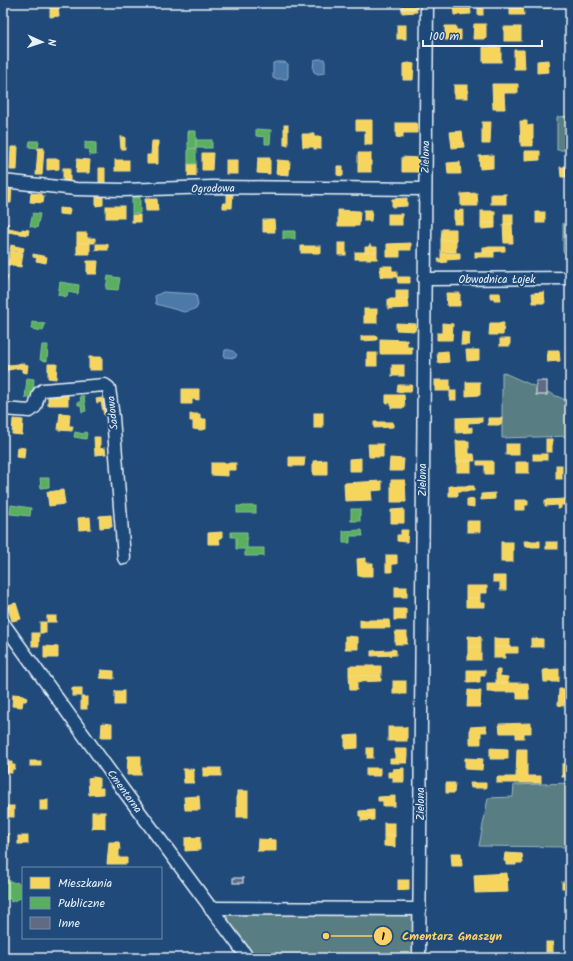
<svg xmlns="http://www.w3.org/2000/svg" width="573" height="961" viewBox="0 0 573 961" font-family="Kalam,sans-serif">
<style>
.green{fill:#597d82;stroke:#a0b7bd}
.water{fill:#4d79a8;stroke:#8ba9c8}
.homes{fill:#f6d55c;stroke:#f2dd8b}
.public{fill:#5aae61;stroke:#85c28e}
.building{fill:#616a82;stroke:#e8f1f8}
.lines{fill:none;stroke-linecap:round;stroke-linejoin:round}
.minor-casing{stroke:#e8f1f8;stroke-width:15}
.minor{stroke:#1f4a7a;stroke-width:12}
.labels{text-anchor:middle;stroke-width:4;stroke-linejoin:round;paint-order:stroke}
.street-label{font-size:11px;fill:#e8f1f8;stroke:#1f4a7a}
.leader{fill:none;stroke:#ffd166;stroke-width:1.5}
.callout-dot{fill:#ffd166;stroke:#1f4a7a;stroke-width:1.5}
.mark-label{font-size:12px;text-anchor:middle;font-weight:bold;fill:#111}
.callout-label{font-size:12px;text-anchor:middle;font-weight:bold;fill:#ffd166;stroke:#1f4a7a;stroke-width:4;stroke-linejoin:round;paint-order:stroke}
</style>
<rect width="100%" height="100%" fill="#1f4a7a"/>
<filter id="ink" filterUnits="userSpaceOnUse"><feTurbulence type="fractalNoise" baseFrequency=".025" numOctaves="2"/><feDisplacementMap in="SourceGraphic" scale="8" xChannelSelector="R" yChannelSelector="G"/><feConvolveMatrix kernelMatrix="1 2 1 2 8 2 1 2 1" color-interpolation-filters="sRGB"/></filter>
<g filter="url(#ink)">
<g class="green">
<polygon points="570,116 570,150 557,150 557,117"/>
<polygon points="570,222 570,252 563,252 563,223"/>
<polygon points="502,372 570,402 570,436 502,438"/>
<polygon points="568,543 570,543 570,599 566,598"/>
<polygon points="570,783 570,847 479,846 488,798 513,797 514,785"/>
<polygon points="221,913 414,913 414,958 256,958"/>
</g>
<g class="water">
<polygon points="318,59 324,59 325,62 325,73 318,74 314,72 313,69 314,60"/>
<polygon points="276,62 284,62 288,64 288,77 287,79 275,79 273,78 273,63"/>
<polygon points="163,292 196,294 198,305 196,309 184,312 156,304 155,296"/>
<path d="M225 350C230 349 234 351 237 355L235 358 224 357Z"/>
</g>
<g class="homes">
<polygon points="3,3 8,3 7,16 3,15"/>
<polygon points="50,3 58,3 59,16 50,17"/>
<polygon points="402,3 416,3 417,12 402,13"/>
<polygon points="453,3 470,4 471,14 454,15"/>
<rect x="478" y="3" width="5" height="12"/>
<polygon points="510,3 523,3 524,15 510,15"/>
<polygon points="532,3 549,3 550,8 536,8 536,6 532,6"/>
<polygon points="474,24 486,24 486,39 473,39"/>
<rect x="397" y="25" width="9" height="14"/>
<polygon points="445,26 456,26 456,30 461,30 461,40 445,40"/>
<rect x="504" y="27" width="17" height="14"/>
<polygon points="3,34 5,34 6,46 3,46"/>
<rect x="483" y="47" width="18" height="15"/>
<polygon points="514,50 524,50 525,69 514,69"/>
<polygon points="6,60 6,71 3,71 3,61"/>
<polygon points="548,60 549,72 537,73 537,61"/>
<polygon points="409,63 414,64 413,80 403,80 403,64"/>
<polygon points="492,84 518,84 518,93 504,93 505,109 493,109"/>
<rect x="454" y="85" width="14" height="13"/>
<polygon points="356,120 372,120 372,145 365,145 365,130 356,130"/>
<polygon points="520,121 527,121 527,126 533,125 533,146 521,146"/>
<polygon points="482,122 491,122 490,144 482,144"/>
<polygon points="396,123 417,123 417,133 403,133 403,138 396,137"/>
<rect x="284" y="125" width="4" height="20"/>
<polygon points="462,131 464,147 452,148 450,132"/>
<polygon points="302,134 314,134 314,137 321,137 321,149 314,149 314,147 303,147"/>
<polygon points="120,137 125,137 125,149 121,149"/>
<polygon points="152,141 158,141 158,164 147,164 147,155 151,155"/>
<polygon points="11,147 18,147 17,170 10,170"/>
<polygon points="38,148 44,148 42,175 36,175"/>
<polygon points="525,151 540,151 540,160 525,161"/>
<polygon points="202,153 213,153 212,170 202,170"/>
<rect x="358" y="153" width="13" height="19"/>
<polygon points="493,155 493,168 480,169 479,156"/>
<polygon points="402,157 419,158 418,172 402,172"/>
<polygon points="258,158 270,158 270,174 257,173"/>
<polygon points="47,159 59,159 59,169 47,170"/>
<polygon points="77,159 90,160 89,173 76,173"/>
<rect x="115" y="160" width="14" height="11"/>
<rect x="226" y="160" width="12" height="14"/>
<polygon points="277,160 290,161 289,175 276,174"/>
<polygon points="460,162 461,174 448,174 447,163"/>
<rect x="188" y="164" width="8" height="12"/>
<polygon points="337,166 343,166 343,176 337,175"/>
<polygon points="560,167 570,167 570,177 561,177"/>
<rect x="63" y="168" width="7" height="15"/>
<polygon points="99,168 105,168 105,184 99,183"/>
<polygon points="3,187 12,187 11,203 3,203"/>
<polygon points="31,193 42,194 42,196 44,196 43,203 30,202"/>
<polygon points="227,193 233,193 232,208 223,208 223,203 227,203"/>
<polygon points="477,193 478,206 461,206 461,194"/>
<polygon points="567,193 570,193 570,204 567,205"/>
<rect x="491" y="194" width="15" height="10"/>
<polygon points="103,196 103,205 96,206 96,197"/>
<polygon points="407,198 407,206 392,207 392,199"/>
<polygon points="145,199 157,199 158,211 146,211"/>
<rect x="106" y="206" width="18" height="12"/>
<polygon points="59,208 70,209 69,215 59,214"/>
<polygon points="338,210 360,211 359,226 338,226"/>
<polygon points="364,210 372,210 371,221 364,221"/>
<polygon points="463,210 463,224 454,224 454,211"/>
<rect x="481" y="211" width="14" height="12"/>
<rect x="536" y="212" width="9" height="11"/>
<rect x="388" y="214" width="14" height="11"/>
<rect x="504" y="214" width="9" height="10"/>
<rect x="132" y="215" width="8" height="7"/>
<polygon points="3,217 5,218 4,223 9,224 7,230 3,230"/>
<polygon points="263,220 274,220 275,232 263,232"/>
<polygon points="481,223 495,223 495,228 481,229"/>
<polygon points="503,224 512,224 513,243 504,243"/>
<polygon points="9,228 22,231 21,234 8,232"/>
<polygon points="22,229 29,230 28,235 21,234"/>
<polygon points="442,229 456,229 456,240 441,240"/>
<polygon points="77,233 87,233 87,238 95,238 95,243 77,243"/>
<polygon points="3,238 6,238 5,244 3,243"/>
<rect x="441" y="240" width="15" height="12"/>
<rect x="77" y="243" width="13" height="11"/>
<rect x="338" y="243" width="8" height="12"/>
<polygon points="411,243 411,250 400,250 400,257 387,257 387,244"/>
<rect x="96" y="244" width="12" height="6"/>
<polygon points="11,245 24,248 23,252 10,250"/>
<polygon points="369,245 371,245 371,247 377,247 377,252 365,252 365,247 369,247"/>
<rect x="301" y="246" width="20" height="7"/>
<polygon points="483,247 505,247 505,251 483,252"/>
<polygon points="10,251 23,253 21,267 8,265"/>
<rect x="355" y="252" width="22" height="7"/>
<rect x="475" y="252" width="19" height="5"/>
<polygon points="441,253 460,253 460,259 446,260 447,262 439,263 438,259 441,259"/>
<polygon points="33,254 38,255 37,258 33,257"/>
<polygon points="38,255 47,257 46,263 36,261"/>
<polygon points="87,261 98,261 97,274 87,274"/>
<polygon points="380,266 392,266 392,271 397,271 397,277 380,277"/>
<polygon points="3,275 8,276 5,287 3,287"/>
<polygon points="397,277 410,277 410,283 398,283"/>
<rect x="396" y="290" width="12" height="9"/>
<polygon points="544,292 545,303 533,303 532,293"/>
<polygon points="446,293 460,293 460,306 447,306"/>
<polygon points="490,293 500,293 501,300 494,300 494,298 490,298"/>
<polygon points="388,299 408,299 409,308 388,309"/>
<rect x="364" y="309" width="13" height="14"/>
<polygon points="396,323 416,324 415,331 396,330"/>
<polygon points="442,323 453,324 452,340 437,340 437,333 442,333"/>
<polygon points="490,323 504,323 503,335 489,335"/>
<polygon points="462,332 470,333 469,345 461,345"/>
<polygon points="361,336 377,336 377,340 361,341"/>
<polygon points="380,339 407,340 407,347 412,347 412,354 380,354"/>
<rect x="500" y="339" width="10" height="7"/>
<polygon points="466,350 479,350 479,360 467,361"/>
<polygon points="547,350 559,350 560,361 547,362"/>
<polygon points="448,351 449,362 438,363 437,352"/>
<rect x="367" y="353" width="10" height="13"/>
<rect x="89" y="357" width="13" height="13"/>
<polygon points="21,363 28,365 27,373 22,372 22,369 19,368 18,364"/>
<polygon points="18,364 19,368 3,371 3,366"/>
<polygon points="48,364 57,364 56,379 48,378"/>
<rect x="392" y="365" width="12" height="11"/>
<rect x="435" y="380" width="15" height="11"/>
<polygon points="466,382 480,382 480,395 466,396"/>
<polygon points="398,385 412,385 411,392 397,392"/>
<polygon points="182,389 199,389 199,400 192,399 192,404 182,404"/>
<rect x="450" y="391" width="6" height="9"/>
<rect x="48" y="395" width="20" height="10"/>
<polygon points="386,395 404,395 405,408 391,408 391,403 386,403"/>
<polygon points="108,397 111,413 104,415 101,402 97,403 96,399"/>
<polygon points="60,413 70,414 69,426 73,426 72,431 58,430"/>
<rect x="314" y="413" width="9" height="15"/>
<polygon points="190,414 200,414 200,419 206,419 206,429 201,430 193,429 193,421 190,421"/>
<polygon points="482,417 482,422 468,423 468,428 472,427 472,432 456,433 456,418"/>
<polygon points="488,418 502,418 501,425 488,425"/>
<polygon points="13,419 23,420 22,435 12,434"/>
<polygon points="374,422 393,422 393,427 374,428"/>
<polygon points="94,437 100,437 100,449 105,448 106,454 95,455"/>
<rect x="546" y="439" width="6" height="13"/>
<polygon points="456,441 469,441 469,454 474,454 475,461 457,461"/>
<polygon points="368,444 383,444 383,457 369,457"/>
<rect x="506" y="444" width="13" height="11"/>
<polygon points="17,447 25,448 24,458 16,457"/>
<rect x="533" y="454" width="14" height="6"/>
<polygon points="289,457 305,457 304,466 289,466"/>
<polygon points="361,458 361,471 349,471 349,459"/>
<polygon points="390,458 404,459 403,471 389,471"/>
<polygon points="327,460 327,475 313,475 313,461"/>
<rect x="457" y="461" width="14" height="11"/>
<polygon points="477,461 493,461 493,474 485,474 485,465 477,465"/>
<rect x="516" y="462" width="13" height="11"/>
<polygon points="211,463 236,463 236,470 228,470 228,476 211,475"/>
<rect x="556" y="465" width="6" height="14"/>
<polygon points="391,480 405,480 406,502 391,502"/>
<polygon points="382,481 382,490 371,491 372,500 345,501 344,483"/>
<polygon points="449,486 474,486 474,491 458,491 458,496 449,496"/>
<polygon points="63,490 65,504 49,506 47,492"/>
<polygon points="495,493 495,499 481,500 481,494"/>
<polygon points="467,499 474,499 474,507 467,506"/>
<polygon points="566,499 566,505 561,505 561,508 559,509 558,509 558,505 545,506 545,500"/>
<polygon points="515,500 528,500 528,505 525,505 525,510 515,510"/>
<polygon points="404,509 404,523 391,523 391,510"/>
<polygon points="111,515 112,527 100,528 99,516"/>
<polygon points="90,517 91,529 79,530 78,518"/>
<rect x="467" y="521" width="13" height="11"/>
<polygon points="401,530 408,530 407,542 397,541 397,535 401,535"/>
<polygon points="222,532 222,538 219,538 220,544 208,544 208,533"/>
<polygon points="524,541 540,541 540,547 525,547"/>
<rect x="501" y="542" width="12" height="20"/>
<rect x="546" y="542" width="12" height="7"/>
<polygon points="386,555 397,555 397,564 392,564 392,572 386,572"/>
<polygon points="366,558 366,563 373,563 373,576 358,576 357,559"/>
<polygon points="4,571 6,581 3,582 3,572"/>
<polygon points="493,576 506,576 506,590 500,590 500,582 493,582"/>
<polygon points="466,586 487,586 487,593 480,593 480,598 466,598"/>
<rect x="395" y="587" width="12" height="10"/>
<polygon points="466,598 480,598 480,603 485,603 485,607 466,607"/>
<polygon points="16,603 21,619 12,621 7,605"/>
<rect x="394" y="609" width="12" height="11"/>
<rect x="47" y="616" width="9" height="6"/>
<polygon points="360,620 389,620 390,628 360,628"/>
<rect x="40" y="622" width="6" height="11"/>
<rect x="395" y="632" width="12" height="12"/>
<rect x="32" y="633" width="7" height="13"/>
<polygon points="345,636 358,637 358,649 345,649"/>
<polygon points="468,636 481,637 481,647 468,647"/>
<polygon points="494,638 510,639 510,647 494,647"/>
<polygon points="531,638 543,639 543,647 531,647"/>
<polygon points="44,646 58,647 58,658 44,658"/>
<rect x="468" y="647" width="13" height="13"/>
<polygon points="494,647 518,647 518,653 505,653 505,658 494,658"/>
<polygon points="391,649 396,650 396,655 371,656 371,651 391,650"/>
<polygon points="349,666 381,666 381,676 349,675"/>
<polygon points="559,669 559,682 544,682 543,670"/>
<polygon points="101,670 114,671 114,679 100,678"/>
<polygon points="467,670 485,670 485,676 480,676 480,682 467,682"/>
<polygon points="496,670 500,670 500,676 508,677 508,683 496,683"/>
<polygon points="349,675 381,676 381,681 357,682 357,690 350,690"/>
<rect x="393" y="681" width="13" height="13"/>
<polygon points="487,683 528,683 529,699 517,699 517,692 487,692"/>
<rect x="72" y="688" width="10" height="8"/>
<polygon points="559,689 565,689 564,706 558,705"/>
<polygon points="468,690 481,691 480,707 467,707"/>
<rect x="115" y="691" width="9" height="14"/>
<polygon points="13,694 24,695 24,697 27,698 26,701 23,701 22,707 12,706"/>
<rect x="81" y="697" width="6" height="12"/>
<polygon points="102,723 112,724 112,737 101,737"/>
<polygon points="531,723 531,733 524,733 524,738 516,738 516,733 500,733 499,724"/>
<polygon points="486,726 487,732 481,732 481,744 470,744 470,727"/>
<rect x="388" y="727" width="19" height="14"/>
<polygon points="358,735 358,748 345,749 345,736"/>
<rect x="367" y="748" width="6" height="10"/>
<polygon points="490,748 508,749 508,759 490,759"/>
<polygon points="395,749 407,749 407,763 390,763 390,759 395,759"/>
<polygon points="517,749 527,749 527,776 541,776 541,783 497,783 497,777 516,777"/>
<polygon points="128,756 141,756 141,775 127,775"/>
<polygon points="465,758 483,759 482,770 465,769"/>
<rect x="30" y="761" width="11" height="5"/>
<polygon points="3,762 12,762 12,765 15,765 15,769 12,769 12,773 3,773"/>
<rect x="562" y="764" width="8" height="13"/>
<rect x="203" y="768" width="18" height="8"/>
<rect x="366" y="768" width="14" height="8"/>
<polygon points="404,768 404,782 393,782 393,777 388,777 388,772 393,772 393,769"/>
<polygon points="183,769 194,769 194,783 184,783"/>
<polygon points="93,777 99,778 99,788 103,788 103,794 89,795 88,778"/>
<polygon points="446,783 455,783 454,793 446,793"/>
<polygon points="470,783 486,783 486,788 471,788"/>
<rect x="237" y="791" width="11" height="26"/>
<polygon points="199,796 200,810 185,810 184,797"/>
<polygon points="395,796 395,806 383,806 383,801 378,801 378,797"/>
<rect x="40" y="800" width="8" height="10"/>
<rect x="3" y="806" width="11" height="11"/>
<polygon points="374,810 374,816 359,816 359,811"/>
<rect x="92" y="812" width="13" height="16"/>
<polygon points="361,816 374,816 374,820 361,821"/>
<rect x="384" y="823" width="11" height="12"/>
<rect x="3" y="834" width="6" height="12"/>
<polygon points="384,835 395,835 395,847 384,846"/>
<rect x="18" y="836" width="10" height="8"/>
<polygon points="200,837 200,850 185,851 185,838"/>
<polygon points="258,839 276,840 276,851 257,851"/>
<polygon points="109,842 119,842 120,850 119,850 119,858 127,858 127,864 107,864"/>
<rect x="3" y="853" width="5" height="12"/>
<polygon points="451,853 461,853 462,866 452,866"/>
<polygon points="505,853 522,854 523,863 516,863 516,865 506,865 506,862 504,861"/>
<polygon points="507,873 508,892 475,893 474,875"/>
<rect x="398" y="880" width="11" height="10"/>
<rect x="562" y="882" width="8" height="6"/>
<rect x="546" y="942" width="7" height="10"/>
<polygon points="567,953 567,958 552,958 552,954"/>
</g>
<g class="public">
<polygon points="256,129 271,130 270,144 265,144 265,137 256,136"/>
<polygon points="188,131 196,131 196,148 188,149"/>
<rect x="196" y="140" width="16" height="8"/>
<polygon points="30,141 39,141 38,148 29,147"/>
<polygon points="85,142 96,143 96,155 89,155 90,149 85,149"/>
<polygon points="196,148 196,164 188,164 188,149"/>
<polygon points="132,197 140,197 140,213 132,214"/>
<polygon points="33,213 40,214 37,228 30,226"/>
<rect x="283" y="231" width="12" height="8"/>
<polygon points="108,276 120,278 118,290 106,289"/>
<polygon points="60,282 79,285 78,294 68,292 67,297 58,295"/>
<polygon points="32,322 45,324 43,331 31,329"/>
<polygon points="42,345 48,345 47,361 40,360"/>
<polygon points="27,378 34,379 33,398 25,398"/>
<polygon points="80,396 84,396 86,411 82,412 81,405 78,405 78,402 81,402"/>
<polygon points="75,432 84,434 85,432 87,433 86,439 74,437"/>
<polygon points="40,478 49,478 49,487 41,488"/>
<polygon points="11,505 31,508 30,516 10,514"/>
<rect x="237" y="506" width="19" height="7"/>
<rect x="351" y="509" width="9" height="12"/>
<polygon points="362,530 363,536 350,536 350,543 343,543 343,531"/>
<polygon points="231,532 247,532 247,548 264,548 264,556 245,556 245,549 236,549 236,537 231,537"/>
<polygon points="3,878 15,883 16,882 20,884 21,882 23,884 23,898 22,899 21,898 11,902 10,898 3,901"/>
</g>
<g class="building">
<rect x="536" y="381" width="11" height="14"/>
<rect x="233" y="878" width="10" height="5"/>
</g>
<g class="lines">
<g class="minor-casing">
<g id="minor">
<polyline points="3,181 76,189 123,190 212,187 424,189"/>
<polyline points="424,279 570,278"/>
<polyline points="3,409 30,411 35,407 39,393 43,390 105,385 109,388 113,417 124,558"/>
<polyline points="3,623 124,791 248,958"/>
<polyline points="210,908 420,909"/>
<polyline points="419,958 427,3"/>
</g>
</g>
<use href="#minor" class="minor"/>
</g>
</g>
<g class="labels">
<g class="street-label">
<text transform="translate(425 157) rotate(-89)" y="4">Zielona</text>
<text transform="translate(213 188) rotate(-1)" y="4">Ogrodowa</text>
<text x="497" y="283">Obwodnica Łojek</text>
<text transform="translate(112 413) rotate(-96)" y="4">Sadowa</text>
<text transform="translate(422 480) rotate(-90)" y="4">Zielona</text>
<text transform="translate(125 791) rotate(54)" y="4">Cmentarna</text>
<text transform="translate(420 804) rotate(-90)" y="4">Zielona</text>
</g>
</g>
<path class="leader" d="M326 936L383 936"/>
<g class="callout-dot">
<circle cx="326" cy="936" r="4"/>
<circle cx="383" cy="936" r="10"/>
</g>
<g class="mark-label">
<text x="383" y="940">1</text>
</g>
<g class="callout-label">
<text x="452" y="940">Cmentarz Gnaszyn</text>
</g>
<rect width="573" height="961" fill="none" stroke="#1f4a7a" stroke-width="16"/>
<rect x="8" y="8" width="557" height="945" fill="none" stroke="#e8f1f8" stroke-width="1.5" filter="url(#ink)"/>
<rect x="22" y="867" width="140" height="72" fill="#1f4a7a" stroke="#6f8dac"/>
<rect x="30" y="877" width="20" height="12" fill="#f6d55c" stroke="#6f8dac"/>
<text x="58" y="887" font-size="12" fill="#e8f1f8">Mieszkania</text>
<rect x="30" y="897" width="20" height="12" fill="#5aae61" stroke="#6f8dac"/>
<text x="58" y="907" font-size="12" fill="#e8f1f8">Publiczne</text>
<rect x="30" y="917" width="20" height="12" fill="#616a82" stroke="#6f8dac"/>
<text x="58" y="927" font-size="12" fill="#e8f1f8">Inne</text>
<g transform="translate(42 42) rotate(93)" stroke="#1f4a7a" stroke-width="3" paint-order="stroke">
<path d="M0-3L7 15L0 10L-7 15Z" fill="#e8f1f8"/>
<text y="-6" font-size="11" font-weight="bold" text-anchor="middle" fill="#e8f1f8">N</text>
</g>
<path d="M423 40v6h119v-6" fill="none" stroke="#e8f1f8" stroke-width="2"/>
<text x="429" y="40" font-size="12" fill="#e8f1f8" stroke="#1f4a7a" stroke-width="3" paint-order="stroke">100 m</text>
</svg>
